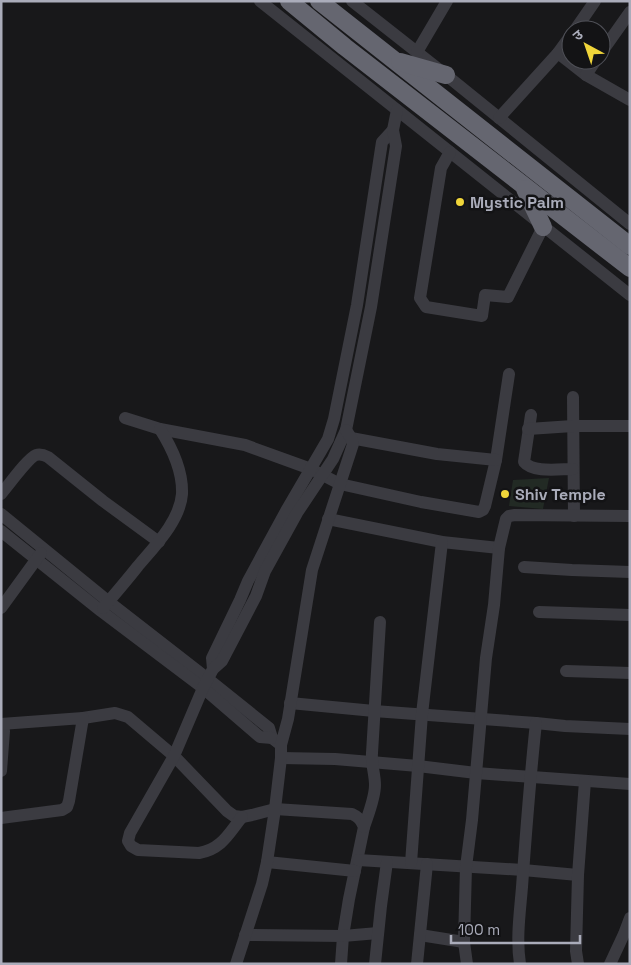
<svg xmlns="http://www.w3.org/2000/svg" width="631" height="965" viewBox="0 0 631 965" font-family="'Space Grotesk','Noto Sans Devanagari',sans-serif">
<style>
.green{fill:#222a24}
.lines{fill:none;stroke-linecap:round;stroke-linejoin:round}
.minor{stroke:#3b3b41;stroke-width:12}
.highway{stroke:#656670;stroke-width:18}
.poi-dot{fill:#f0d53a;stroke:#131315;stroke-width:2}
.labels{text-anchor:middle;stroke-width:5;stroke-linejoin:round;paint-order:stroke}
.poi-label{font-size:16px;font-weight:bold;fill:#aaacba;stroke:#131315;text-anchor:start}
</style>
<rect width="100%" height="100%" fill="#18181a"/>
<polygon class="green" points="549,478 543,509 509,506 513,480"/>
<g class="lines">
<g class="minor">
<polyline points="260,1 630,295"/>
<polyline points="352,1 446,75 630,224"/>
<polyline points="575,30 595,1"/>
<polyline points="417,52 447,1"/>
<polyline points="558,53 586,75 630,100"/>
<polyline points="601,53 630,12"/>
<polyline points="586,75 596,60"/>
<polyline points="499,118 558,53 571,35"/>
<polyline points="450,152 441,168 420,298 426,307 482,316 485,295 508,297 543,227"/>
<polyline points="573,397 574,516"/>
<path d="M531 415 524 462C533 473 559 469 573 469"/>
<polyline points="125,418 160,429 245,445 311,469 340,484 421,502 479,512 483,510 485,506 496,460 509,374"/>
<polyline points="528,429 573,426 630,426"/>
<polyline points="351,438 437,454 496,460"/>
<path d="M1 494C8 486 28 458 36 455 40 454 44 455 48 457L103 501 159 542"/>
<polyline points="1,514 109,602 208,679 269,728 272,738 281,745"/>
<polyline points="328,519 442,542 499,548"/>
<polyline points="1,531 101,611 203,688 260,737 272,738"/>
<polyline points="524,567 572,570 630,572"/>
<polyline points="1,608 41,553"/>
<path d="M103 608C115 594 127 580 138 566 154 547 180 521 182 494 183 471 172 448 160 429"/>
<polyline points="539,612 630,615"/>
<polyline points="213,669 212,658 240,600 248,581 286,511 328,439 334,419 357,305 382,142 393,130"/>
<polyline points="566,671 630,673"/>
<polyline points="290,703 374,711 536,723 565,726 630,729"/>
<path d="M83 718 115 713 128 717 174 756 227 811 234 816 242 817 252 815 275 809 352 814C359 817 361 820 364 827L349 899 343 936 341 964"/>
<polyline points="1,724 4,731 1,771"/>
<polyline points="281,758 335,759 418,766 476,773 630,784"/>
<path d="M242 817C229 833 222 849 199 853L138 850 131 846 128 841 130 833 174 756 203 688 213 669 222 661 256 596 265 571 297 513 333 459 346 430 371 307 396 146 393 130 397 110"/>
<polyline points="1,818 62,810 67,807 69,801 83,718 1,724"/>
<path d="M364 827C368 815 375 798 375 785 375 774 371 764 372 753L380 622"/>
<polyline points="358,860 523,870 578,875"/>
<polyline points="267,862 355,871"/>
<polyline points="411,863 422,714 442,542"/>
<polyline points="245,935 343,936 378,933"/>
<polyline points="420,935 464,942"/>
<polyline points="236,964 262,884 267,862 275,809 281,758 281,745 288,719 312,570 353,444 351,438 346,430"/>
<polyline points="375,964 381,906 387,862"/>
<polyline points="417,964 427,864"/>
<polyline points="467,964 464,942 466,867 472,820 486,658 494,605 499,548 506,519 509,516 515,515 630,516"/>
<path d="M520 964C516 939 520 912 522 887 526 832 530 777 536 723"/>
<polyline points="578,964 576,951 578,875 585,781"/>
<polyline points="610,964 624,934 630,918"/>
</g>
<g class="highway">
<polyline points="289,1 345,47 630,268"/>
<polyline points="319,1 630,246"/>
<polyline points="400,62 446,75"/>
<polyline points="525,189 543,227"/>
</g>
</g>
<g class="poi-dot">
<circle cx="460" cy="202" r="5"/>
<circle cx="505" cy="494" r="5"/>
</g>
<g class="labels">
<g class="poi-label">
<text x="470" y="208">Mystic Palm</text>
<text x="515" y="500">Shiv Temple</text>
</g>
</g>
<rect width="631" height="965" fill="none" stroke="#aaacba" stroke-width="5"/>
<g transform="translate(586 45) rotate(320)"><circle r="24" fill="#131315" stroke="#4f5057"/>
<path d="M0-4L9 19L0 12L-9 19Z" fill="#f0d53a"/>
<text y="-8" font-size="14" font-weight="bold" text-anchor="middle" fill="#aaacba">उ</text>
</g>
<path d="M451 935v8h129v-8" fill="none" stroke="#aaacba" stroke-width="2.5"/>
<text x="458" y="935" font-size="15" fill="#aaacba" stroke="#131315" stroke-width="4" paint-order="stroke">100 m</text>
</svg>
